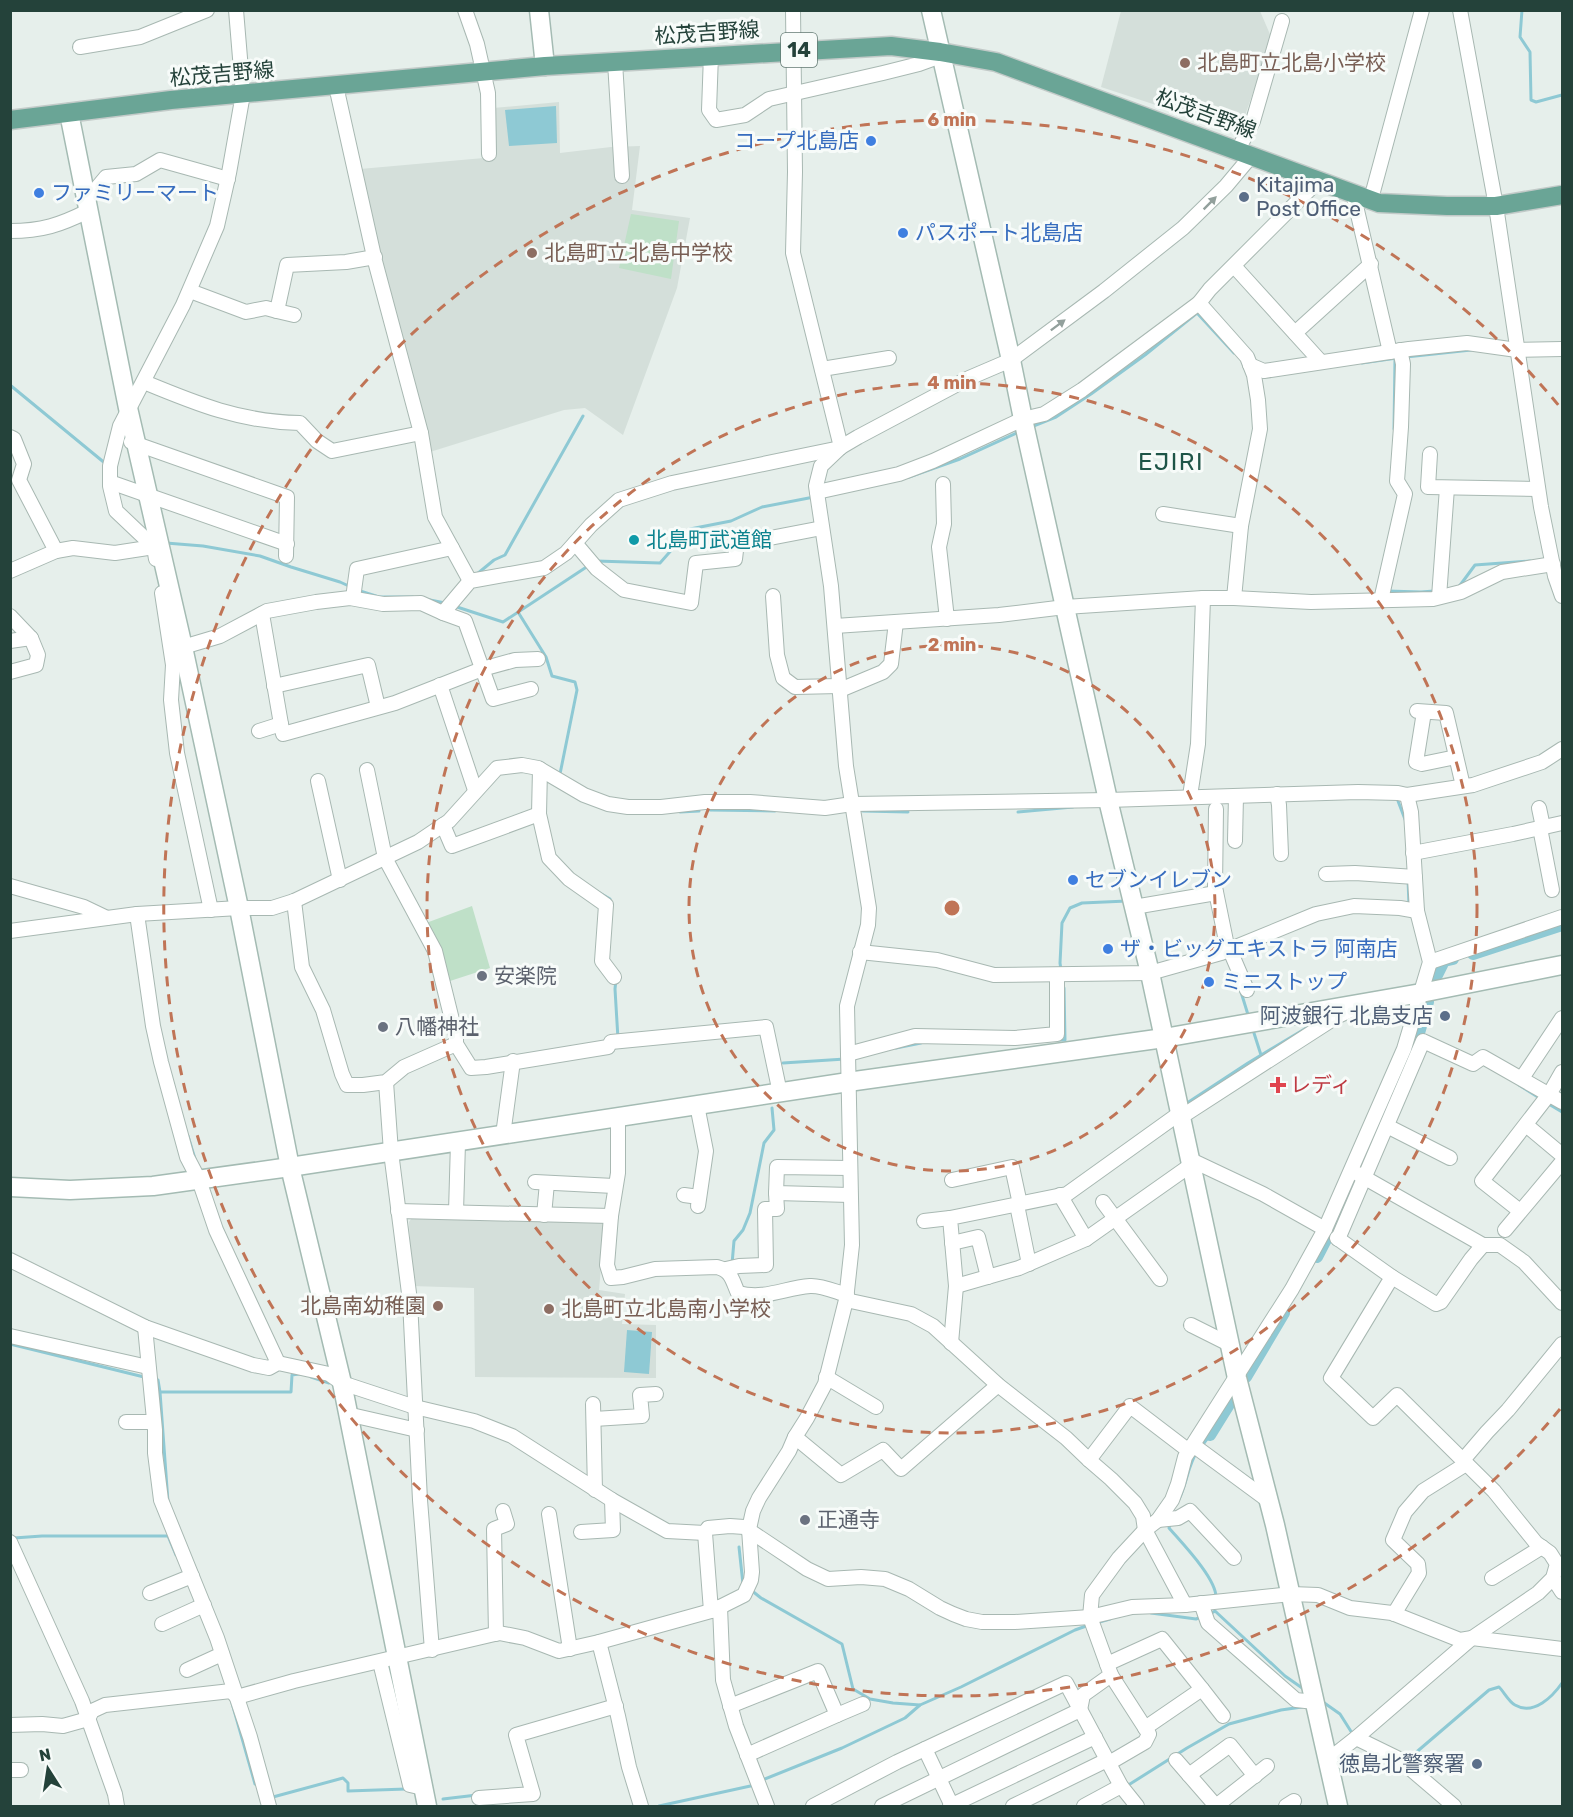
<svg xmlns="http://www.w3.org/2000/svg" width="1573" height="1817" viewBox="0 0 1573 1817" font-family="Rubik,'Noto Sans JP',sans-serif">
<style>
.built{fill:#d4dfda}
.green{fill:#bfe0c8}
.water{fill:#8ec9d4}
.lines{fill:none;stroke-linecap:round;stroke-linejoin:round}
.stream{stroke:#8ec9d4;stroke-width:3}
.canal{stroke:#8ec9d4;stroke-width:12}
.street-casing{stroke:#a8b8b2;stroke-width:16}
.secondary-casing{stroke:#a4bbb3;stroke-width:21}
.primary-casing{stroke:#c2cac8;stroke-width:21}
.street{stroke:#fff;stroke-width:14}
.secondary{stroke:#fff;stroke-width:18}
.primary{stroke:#6aa596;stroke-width:18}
.oneway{fill:#92a09c}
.ring{fill:none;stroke:#c07456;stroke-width:3;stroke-dasharray:10 8}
.education-dot{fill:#8d6e63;stroke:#f7fbf9;stroke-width:2}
.shop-dot{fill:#3f7fe0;stroke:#f7fbf9;stroke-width:2}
.service-dot{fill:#5c6f8a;stroke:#f7fbf9;stroke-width:2}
.culture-dot{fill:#0f9aa8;stroke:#f7fbf9;stroke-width:2}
.worship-dot{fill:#6b7280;stroke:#f7fbf9;stroke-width:2}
.health-dot{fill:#e0444e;stroke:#f7fbf9;stroke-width:2}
.labels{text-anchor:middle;stroke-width:6;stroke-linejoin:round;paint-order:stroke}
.shield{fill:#f7fbf9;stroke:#637a73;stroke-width:1.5}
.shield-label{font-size:20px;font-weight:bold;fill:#24423a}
.street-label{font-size:21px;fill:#24423a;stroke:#f7fbf9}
.education-label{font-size:21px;fill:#785e54;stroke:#f7fbf9;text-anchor:start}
.shop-label{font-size:21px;fill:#366cbe;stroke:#f7fbf9;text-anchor:start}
.service-label{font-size:21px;fill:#4e5e75;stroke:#f7fbf9;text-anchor:end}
.culture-label{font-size:21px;fill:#0d838f;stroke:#f7fbf9;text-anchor:start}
.worship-label{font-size:21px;fill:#5b616d;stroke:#f7fbf9;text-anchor:start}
.health-label{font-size:21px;fill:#be3a42;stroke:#f7fbf9;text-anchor:start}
.quarter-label{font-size:24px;letter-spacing:1.5px;fill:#1f5548;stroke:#f7fbf9}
.centre{fill:#c07456;stroke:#f7fbf9;stroke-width:3}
.ring-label{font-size:18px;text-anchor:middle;font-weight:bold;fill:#c07456;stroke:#f7fbf9;stroke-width:6;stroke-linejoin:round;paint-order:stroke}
</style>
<rect width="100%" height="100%" fill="#e6efeb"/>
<g class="built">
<polygon points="1121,11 1260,11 1272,39 1243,121 1224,119 1220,126 1101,87"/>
<polygon points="559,102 560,153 611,147 640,146 632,210 690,218 677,288 623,435 585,408 564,410 430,452 360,169 495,157 493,108"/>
<polygon points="411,1219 605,1222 599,1290 625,1294 622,1324 656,1325 656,1378 475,1377 474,1288 412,1286 409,1222"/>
</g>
<g class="green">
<polygon points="631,214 679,221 671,279 619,268"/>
<polygon points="472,906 490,968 450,981 440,945 426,923"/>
</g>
<g class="water">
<polygon points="556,106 557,143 509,146 505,110"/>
<polygon points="627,1330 652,1332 649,1374 624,1372"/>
</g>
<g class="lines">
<g class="stream">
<polyline points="1522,10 1520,37 1530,52 1531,100 1536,102 1562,95"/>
<polyline points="1406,357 1471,350"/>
<polyline points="1362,363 1397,358"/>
<polyline points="10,385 106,464"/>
<polyline points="1031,427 1056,417 1091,394 1145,355 1197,313 1234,353"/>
<polyline points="1394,429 1395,359"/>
<polyline points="909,477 960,459 1019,432"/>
<polyline points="166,543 203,546 260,556 291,567 340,582 351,587"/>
<polyline points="596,561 660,563 690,529 731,521 762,507 814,497"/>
<polyline points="477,574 494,560 505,555 583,416"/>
<polyline points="1458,588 1475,565 1530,561"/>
<polyline points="357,590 379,597 413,597"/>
<polyline points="1387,591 1421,592 1434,591"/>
<polyline points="425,599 445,603"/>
<polyline points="454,606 503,622 588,566"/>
<polyline points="518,612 546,657 552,676 575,682 577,690 560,774"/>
<polyline points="1398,801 1406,822"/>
<polyline points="710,810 775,811"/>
<polyline points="863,811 908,812"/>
<polyline points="680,812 699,811"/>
<polyline points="1018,812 1073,807"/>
<polyline points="1408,879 1409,906"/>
<polyline points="598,892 610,899 610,903"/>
<polyline points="1061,970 1060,963 1062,923 1070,908 1082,903 1127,901"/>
<polyline points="616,979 615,989 618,1039"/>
<polyline points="1241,992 1249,1018"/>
<polyline points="1253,1030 1261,1055"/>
<polyline points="1057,1040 1065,1040 1064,988"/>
<polyline points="896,1048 921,1043"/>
<polyline points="783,1063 845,1059"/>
<polyline points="1519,1085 1541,1099"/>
<polyline points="1547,1103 1562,1112"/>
<polyline points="1184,1105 1248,1063 1308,1027"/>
<polyline points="188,1136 195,1159"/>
<polyline points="732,1264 734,1241 743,1230 750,1213 764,1143 774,1130 772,1108"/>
<polyline points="10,1344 144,1377"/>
<polyline points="311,1377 329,1383"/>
<polyline points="154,1379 158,1380 160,1392 291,1392 292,1375 299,1374"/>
<polyline points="160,1392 168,1502"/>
<polyline points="1201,1447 1210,1435"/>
<path d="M1179 1499C1187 1483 1188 1465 1197 1452"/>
<path d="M1171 1522 1169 1528C1182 1543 1217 1579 1216 1598"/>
<polyline points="14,1538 42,1536 168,1536 176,1555"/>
<polyline points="739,1547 743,1584"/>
<polyline points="751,1590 761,1598 842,1644 853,1689 870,1699 893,1703 920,1705 961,1687 1075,1630 1089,1625"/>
<polyline points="1151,1613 1196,1619 1201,1617"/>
<polyline points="1210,1614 1215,1611 1285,1676 1305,1690"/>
<polyline points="1096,1623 1110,1619"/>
<polyline points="1323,1702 1340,1714 1352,1733"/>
<polyline points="232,1703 255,1784"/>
<path d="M1413 1755 1489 1690 1499 1687C1504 1692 1509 1702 1515 1705 1534 1716 1553 1696 1562 1683"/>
<polyline points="760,1781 842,1748 905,1718 920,1705"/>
<polyline points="1130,1784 1187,1748 1229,1724 1281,1710 1302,1707"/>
<polyline points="273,1797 343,1778 348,1783 348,1791 406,1789"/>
<polyline points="443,1799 477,1795"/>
<polyline points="659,1806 755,1785"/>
</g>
<g class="canal">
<polyline points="1473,954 1562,925"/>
<polyline points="1434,981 1444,961 1453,959"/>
<polyline points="1411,1053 1419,1033 1428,1002"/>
<polyline points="1317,1257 1344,1205 1375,1138"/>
<polyline points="1246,1377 1284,1313"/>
<polyline points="1210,1435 1233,1398"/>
</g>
<g class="street-casing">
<g id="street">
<polyline points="465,10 477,44 488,93 489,154"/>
<polyline points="793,10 795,172 793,253 841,447"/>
<polyline points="1460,10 1496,206 1541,507 1555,576 1562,596"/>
<polyline points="80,47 140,37 207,10"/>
<polyline points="711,55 709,110 716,120 745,115 769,99 883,73 919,64 941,56"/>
<polyline points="615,62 622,176"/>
<polyline points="336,86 375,261 421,433 435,517 470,581"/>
<polyline points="1238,150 1253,121 1282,21"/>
<polyline points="1353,193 1390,352"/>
<polyline points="1371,199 1422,10"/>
<polyline points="86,201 106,177 136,174 160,160 228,179"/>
<path d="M10 231C42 231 60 225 88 211"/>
<polyline points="1234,266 1321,362"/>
<polyline points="190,291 246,312 266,308 277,311 287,265 346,262 375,257"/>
<polyline points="277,311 294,315"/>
<polyline points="1295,333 1371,264"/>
<polyline points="1250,365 1264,371 1409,349 1467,343 1517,350 1562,349"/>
<polyline points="822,369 889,358"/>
<path d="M144 382C197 404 241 422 300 423L317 441 332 451 421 433"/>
<polyline points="10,437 14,439 24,464 19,480 56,551"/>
<polyline points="131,442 287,497 286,556"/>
<polyline points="1430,454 1428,487 1538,489"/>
<polyline points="110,482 287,544"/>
<polyline points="943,484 944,524 939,547 947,619"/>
<polyline points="817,492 899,474 933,461 1023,419 1044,414 1082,390 1199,303"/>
<polyline points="1163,514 1241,526"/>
<polyline points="770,538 822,528"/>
<polyline points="575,543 597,569 624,590 691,603 696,563 735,559 737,542 763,538"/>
<polyline points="156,559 154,547 116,511 110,486 110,466 120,426 183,305 217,226 229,173 243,94 236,10"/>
<polyline points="10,571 56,551 73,548 115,553 154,547"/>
<polyline points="162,593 173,665 171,700 177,753 211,910"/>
<polyline points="773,596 777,655 783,678 795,687 839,686"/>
<polyline points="1439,597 1447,488"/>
<polyline points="353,598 357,569 452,548"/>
<polyline points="1234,598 1241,526 1260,429 1258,400 1254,375 1247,357 1199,303 1210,289 1319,180"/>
<polyline points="1381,600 1405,494 1397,481 1401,427 1403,364 1400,350"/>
<polyline points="443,613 465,621 493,699 531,689"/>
<polyline points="262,614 281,724"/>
<polyline points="10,616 31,638 10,641"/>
<polyline points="835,626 999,615 1065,607 1203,598 1234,598 1311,602 1433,599 1461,592 1502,572 1553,564"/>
<polyline points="173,647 183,647 220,636 267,611 316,602 350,598 383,604 421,603 443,613 470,581 544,568 566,553 591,525 619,500 672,483 840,448"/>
<polyline points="10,672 36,665 38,655 31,638"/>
<polyline points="440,685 475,790"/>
<polyline points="274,686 368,665 378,707"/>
<polyline points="840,690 883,672 891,664 896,622"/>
<polyline points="1417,711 1446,713 1463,786"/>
<polyline points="1424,712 1416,762 1422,764 1456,757"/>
<polyline points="259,731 281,724 283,734 395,703 482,669 515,660 538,659"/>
<polyline points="540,769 539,814 549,858 569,879 606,905 602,961 614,977"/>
<polyline points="367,770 385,858 435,951 456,1036 456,1044"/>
<polyline points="318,781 340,880"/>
<polyline points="1277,794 1279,805 1281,854"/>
<polyline points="1190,796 1198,744 1203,598"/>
<polyline points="1539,808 1543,827"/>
<polyline points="1216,809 1215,887 1226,941 1247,990"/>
<polyline points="443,825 452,846 539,814"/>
<polyline points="1540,828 1552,890"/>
<polyline points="1235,841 1236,796"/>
<polyline points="1413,853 1513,834 1562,823"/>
<polyline points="1326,874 1355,873 1415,877"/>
<polyline points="10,886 84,907 107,918"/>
<polyline points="294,901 302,967 323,1010 342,1074 347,1085 363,1085 386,1082 404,1067 456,1044 471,1068 486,1067 608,1047"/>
<polyline points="1134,907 1216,893"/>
<polyline points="137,914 153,1026 161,1062 187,1157 199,1180 216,1230 278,1363"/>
<polyline points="10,931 137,914 239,908 272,908 294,901 418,842 449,821 497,768 522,765 538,768 584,795 608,804 628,807 661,807 705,802 750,802 825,808 852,804 1108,800 1358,792 1398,793 1407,795 1473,785 1542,762 1562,749"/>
<polyline points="860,952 937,960 994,975 1150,973 1221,953 1316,914 1354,906 1400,908 1417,911"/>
<polyline points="1430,962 1562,917"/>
<polyline points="611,1042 766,1027 780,1093"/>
<polyline points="848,1054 915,1036 1015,1038 1057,1034 1057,975"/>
<polyline points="1522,1078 1562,1018"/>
<polyline points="386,1082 391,1152 410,1301 420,1500 432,1650"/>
<polyline points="697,1105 706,1151 698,1206"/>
<path d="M618 1117V1173L611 1216 607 1265 611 1278 623 1277 655 1269 717 1267C732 1271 732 1280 738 1293 765 1300 784 1288 810 1286 821 1285 836 1292 847 1295"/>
<polyline points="1181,1117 1336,1017 1351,1010"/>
<polyline points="1526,1125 1562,1155"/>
<polyline points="1387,1126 1450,1158"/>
<polyline points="503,1135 513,1061"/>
<polyline points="1189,1159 1263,1194 1325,1229"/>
<polyline points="850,1168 777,1167 776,1193 850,1195"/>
<polyline points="1358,1174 1483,1245"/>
<polyline points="952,1180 1012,1167 1020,1204"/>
<polyline points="535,1182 614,1186"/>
<polyline points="684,1195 699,1197"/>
<polyline points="1060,1195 1086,1239"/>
<polyline points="1103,1202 1160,1279"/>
<polyline points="1017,1205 1029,1264"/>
<polyline points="398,1211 611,1216"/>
<polyline points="1520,1211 1482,1181 1550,1093 1562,1072"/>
<polyline points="456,1212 458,1142"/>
<polyline points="544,1215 547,1183"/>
<polyline points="924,1221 950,1218"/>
<polyline points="1505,1230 1562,1162"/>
<polyline points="1338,1239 1423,1041 1473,1064 1483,1057 1562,1102"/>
<polyline points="952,1243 978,1237 988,1277"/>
<polyline points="10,1260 145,1327 253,1365 269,1368 278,1363 329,1374 342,1383 415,1407 474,1421 512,1436 612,1500 667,1531 705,1533 708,1528 730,1526 744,1527 807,1569 828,1579 861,1577 885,1579 909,1589 940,1608 953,1614 966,1619 982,1622 1015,1622 1090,1617 1132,1607 1185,1605 1291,1594 1318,1595 1350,1608 1392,1613 1460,1640 1472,1638 1562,1649"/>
<polyline points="726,1269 739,1266 766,1265 765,1209 777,1209 776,1193"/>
<polyline points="1392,1277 1436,1304 1441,1302 1471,1259 1483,1245 1500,1245 1524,1262 1562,1303"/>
<polyline points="956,1286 1019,1268 1086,1239 1191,1165"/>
<polyline points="846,1300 911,1314 933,1326 998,1385 1066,1438 1089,1460 1111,1479 1135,1503 1143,1516 1145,1530 1185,1605"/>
<polyline points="1191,1325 1229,1344"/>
<polyline points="145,1327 155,1430 155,1453 161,1500 217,1638 250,1737 269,1806"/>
<polyline points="10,1336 148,1367"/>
<polyline points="951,1343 956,1286 950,1218 1067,1194 1180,1113"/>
<polyline points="826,1377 876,1407"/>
<polyline points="593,1404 595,1490"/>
<polyline points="347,1414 417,1430"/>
<polyline points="594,1419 642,1416 640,1395 656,1394"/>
<polyline points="126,1422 154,1422"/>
<polyline points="795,1437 841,1475 883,1450 901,1469 998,1385"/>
<polyline points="1193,1445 1269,1501"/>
<polyline points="1089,1460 1130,1406 1189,1451"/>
<polyline points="1463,1460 1487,1432 1508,1410 1562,1344"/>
<polyline points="549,1514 570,1649"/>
<polyline points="1158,1520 1178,1518 1190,1511 1234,1558"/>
<polyline points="581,1532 613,1530 612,1500"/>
<polyline points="705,1533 711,1611"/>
<polyline points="10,1542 82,1701 115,1794 117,1806"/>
<polyline points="1492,1578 1542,1547"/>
<polyline points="1553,1578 1562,1592"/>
<polyline points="150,1593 192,1576"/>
<polyline points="1201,1603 1208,1623 1296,1700 1315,1702"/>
<polyline points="720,1607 723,1680 736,1726 767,1806"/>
<polyline points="1394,1614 1419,1573 1418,1564 1393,1540 1405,1512 1423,1491 1466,1464"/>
<polyline points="162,1624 204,1605"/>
<polyline points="496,1634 494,1529 507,1524 503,1511"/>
<polyline points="599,1642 618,1716 629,1767 641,1806"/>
<polyline points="380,1662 410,1785 423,1788"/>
<polyline points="1107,1664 1162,1639 1202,1689 1145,1728"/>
<polyline points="187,1670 222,1654"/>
<polyline points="1202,1689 1223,1716"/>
<polyline points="237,1697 294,1681 499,1633 525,1638 559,1651 599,1642 711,1611 720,1607 744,1595 751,1580 752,1572 749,1529 753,1511 759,1498 789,1451 795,1437 807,1418 825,1384 846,1300 852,1245 847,1006 868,925 869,908 846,766 831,586 816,486 821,466 841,447 858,437 969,378 1011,360 1104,291 1183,228 1226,186 1252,155"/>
<polyline points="730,1706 818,1671 837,1715 747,1755"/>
<polyline points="1080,1710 1083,1695 1111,1675 1090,1617 1092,1595 1119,1558 1145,1530 1158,1520 1172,1500 1178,1484 1185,1457 1292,1289 1325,1229 1404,1049 1430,962 1417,911 1411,812 1407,795"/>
<polyline points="837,1715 863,1704"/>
<polyline points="88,1719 92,1711 105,1705 231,1691 237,1697"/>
<polyline points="10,1725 42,1724 63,1726 88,1719"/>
<polyline points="1356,1738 1399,1759 1454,1806"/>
<polyline points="925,1749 952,1806"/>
<polyline points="1176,1760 1216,1806"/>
<polyline points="1328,1760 1356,1738 1472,1638 1538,1593 1553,1578 1557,1564 1550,1553 1536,1543 1494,1491 1397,1395 1373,1418 1331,1378 1392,1277 1337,1238"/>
<polyline points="1109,1763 1145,1742 1149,1734 1111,1675"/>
<polyline points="10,1770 21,1770"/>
<polyline points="1189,1775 1230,1745 1255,1776"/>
<polyline points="479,1798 533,1794 516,1735 616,1706"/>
<polyline points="813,1806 897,1762 1066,1683 1121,1786 1137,1806"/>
<polyline points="882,1806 1080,1710"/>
<polyline points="950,1806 1095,1737"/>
<polyline points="1013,1806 1107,1760"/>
<polyline points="1084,1806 1121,1786"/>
<polyline points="1216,1806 1267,1766"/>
<polyline points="1286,1806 1294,1801"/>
</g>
</g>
<g class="secondary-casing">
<g id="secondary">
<polyline points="539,10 545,66"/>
<polyline points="931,10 1011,360 1023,419 1108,800 1150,973 1237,1378 1275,1525 1338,1806"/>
<polyline points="69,113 128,408 183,647 239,908 290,1167 342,1383 427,1806"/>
<polyline points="10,1187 70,1190 153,1186 290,1167 855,1081 1164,1038 1421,993 1562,965"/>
</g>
</g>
<g class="primary-casing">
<polyline id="primary" points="10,120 171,100 545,66 891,46 940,52 996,62 1379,203 1447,206 1496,206 1562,195"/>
</g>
<use href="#street" class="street"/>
<use href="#secondary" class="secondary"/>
<use href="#primary" class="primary"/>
</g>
<defs><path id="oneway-solid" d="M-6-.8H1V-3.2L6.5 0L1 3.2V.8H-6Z" transform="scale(1.5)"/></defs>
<g class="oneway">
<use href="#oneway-solid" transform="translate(1210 203) rotate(-45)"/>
<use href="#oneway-solid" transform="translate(1058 325) rotate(-37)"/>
</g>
<g class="ring">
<circle cx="952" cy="908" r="263"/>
<circle cx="952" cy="908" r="525"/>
<path d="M1560 1409A788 788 0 1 1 1560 407"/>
</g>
<g class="education-dot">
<circle cx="1185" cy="63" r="6"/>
<circle cx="532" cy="253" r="6"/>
<circle cx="438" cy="1306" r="6"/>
<circle cx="549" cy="1309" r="6"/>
</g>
<g class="shop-dot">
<circle cx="871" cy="141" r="6"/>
<circle cx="39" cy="193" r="6"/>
<circle cx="903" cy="233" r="6"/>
<circle cx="1073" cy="880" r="6"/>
<circle cx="1108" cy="949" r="6"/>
<circle cx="1209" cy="982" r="6"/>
</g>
<g class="service-dot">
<circle cx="1244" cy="197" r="6"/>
<circle cx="1445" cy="1016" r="6"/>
<circle cx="1477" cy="1764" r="6"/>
</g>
<circle class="culture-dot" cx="634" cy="540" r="6"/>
<g class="worship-dot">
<circle cx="482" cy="976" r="6"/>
<circle cx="383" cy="1027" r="6"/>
<circle cx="805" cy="1520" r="6"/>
</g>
<path class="health-dot" d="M1275 1076h6v6h6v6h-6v6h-6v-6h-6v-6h6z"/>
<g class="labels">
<rect class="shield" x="781" y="33" width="36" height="34" rx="4.5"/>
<g class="shield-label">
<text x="799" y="57">14</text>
</g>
<g class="street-label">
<text transform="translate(707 33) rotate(-4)" y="7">松茂吉野線</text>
<text transform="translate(222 74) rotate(-5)" y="7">松茂吉野線</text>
<text transform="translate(1206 114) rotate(20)" y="7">松茂吉野線</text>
</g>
<g class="education-label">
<text x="1197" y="70">北島町立北島小学校</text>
<text x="544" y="260">北島町立北島中学校</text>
<text x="426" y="1313" text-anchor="end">北島南幼稚園</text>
<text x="561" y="1316">北島町立北島南小学校</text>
</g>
<g class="shop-label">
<text x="859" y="148" text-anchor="end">コープ北島店</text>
<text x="51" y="200">ファミリーマート</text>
<text x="915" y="240">パスポート北島店</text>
<text x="1085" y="887">セブンイレブン</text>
<text x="1120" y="956">ザ・ビッグエキストラ 阿南店</text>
<text x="1221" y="989">ミニストップ</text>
</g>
<g class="service-label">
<text x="1256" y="192" text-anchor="start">Kitajima<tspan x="1256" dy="24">Post Office</tspan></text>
<text x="1433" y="1023">阿波銀行 北島支店</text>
<text x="1465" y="1771">徳島北警察署</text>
</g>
<g class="culture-label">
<text x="646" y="547">北島町武道館</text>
</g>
<g class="worship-label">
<text x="494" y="983">安楽院</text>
<text x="395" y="1034">八幡神社</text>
<text x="817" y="1527">正通寺</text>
</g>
<g class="health-label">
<text x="1290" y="1092">レディ</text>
</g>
<g class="quarter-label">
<text x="1171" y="470">EJIRI</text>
</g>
</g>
<circle cx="952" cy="908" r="9" class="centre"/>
<g class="ring-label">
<text x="952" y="126">6 min</text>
<text x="952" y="389">4 min</text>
<text x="952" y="651">2 min</text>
</g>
<rect width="1573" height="1817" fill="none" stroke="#24423a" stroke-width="24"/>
<g transform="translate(48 1769) rotate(348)" stroke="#f7fbf9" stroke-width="4.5" paint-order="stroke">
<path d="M0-4.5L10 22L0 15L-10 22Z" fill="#24423a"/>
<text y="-9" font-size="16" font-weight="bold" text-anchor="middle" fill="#24423a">N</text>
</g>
</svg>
